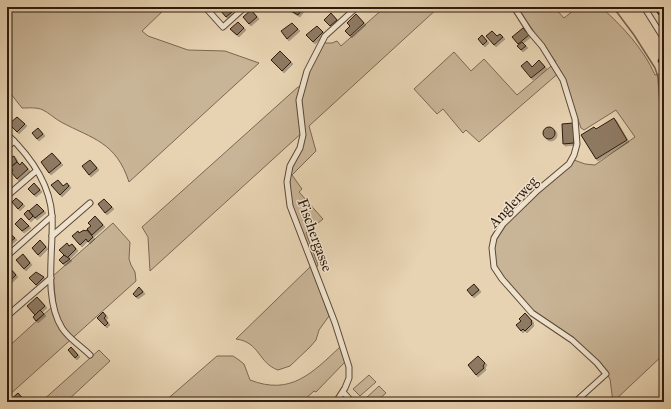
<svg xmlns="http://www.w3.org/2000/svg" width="671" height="409" viewBox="0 0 671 409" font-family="'IM FELL Great Primer',serif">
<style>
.green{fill:#c8b496;stroke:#7b6752}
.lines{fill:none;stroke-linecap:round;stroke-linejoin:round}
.stream{stroke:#77634f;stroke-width:1.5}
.building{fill:#8e7a63;stroke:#2e1a0e;filter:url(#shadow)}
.street-casing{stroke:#5c4837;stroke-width:7}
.street{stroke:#efe2cd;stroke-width:5}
.labels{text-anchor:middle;stroke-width:3;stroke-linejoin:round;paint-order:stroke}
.street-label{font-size:15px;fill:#2e1a0e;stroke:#efe2cd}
</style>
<defs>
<filter id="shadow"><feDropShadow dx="2" dy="2" stdDeviation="0" flood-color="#0004"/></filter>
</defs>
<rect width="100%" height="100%" fill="#e7d3b2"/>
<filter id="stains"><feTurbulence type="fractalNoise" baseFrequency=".005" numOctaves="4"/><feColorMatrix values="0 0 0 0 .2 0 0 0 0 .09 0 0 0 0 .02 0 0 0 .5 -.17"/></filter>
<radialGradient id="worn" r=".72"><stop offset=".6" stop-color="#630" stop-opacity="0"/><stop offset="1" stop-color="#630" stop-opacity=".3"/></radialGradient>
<g class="green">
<path d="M7 7H167L142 31 148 36 188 50 225 51 259 63 129 182C116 142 93 139 61 122 54 118 49 113 43 110 37 107 28 108 22 108L7 89Z"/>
<path d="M385 7H439L309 126 316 151 292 175 302 189 299 192 323 219 306 233 318 265 316 268C305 239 284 205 291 173 294 158 305 145 305 130L150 271 148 237 142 227 298 87 303 86 316 56 324 43H332L337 41 341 46Z"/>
<path d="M516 7H554L564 18 578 7H601C622 26 644 49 655 75L660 74 662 104 664 111V354L613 402 610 379 599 362 530 308 498 272 495 262 494 251 495 239 509 220 574 160 585 164 595 165 635 137 616 110 584 130 581 128 561 71 479 142 466 130 463 133 443 109 437 114 414 89 454 52 471 71 484 59 517 95 556 62Z"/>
<polygon points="113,223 130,242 129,259 131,265 135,272 136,281 7,397 7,348 52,307 56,306 53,276"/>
<path d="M311 266 329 316 319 330 316 340 310 347 290 366 278 370C258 363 260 342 236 339Z"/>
<path d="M340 347 345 362 316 392 314 391 302 402H164L217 356H233L239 360 244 364 250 380C291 396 312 373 340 347Z"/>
<polygon points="99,350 110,361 66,402 41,402"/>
<polygon points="369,375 376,382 360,396 353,389"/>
<polygon points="379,386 386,393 376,402 365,402 364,400"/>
</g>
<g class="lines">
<polyline class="stream" points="613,7 634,35 655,68 658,77 660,105 664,116"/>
</g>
<g class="building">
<polygon points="221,7 228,7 232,12 226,17 219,9"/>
<polygon points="287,7 302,7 303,8 298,15 286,8"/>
<polygon points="664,7 664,12 659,15 654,8"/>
<polygon points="251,10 257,17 249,24 243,17"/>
<polygon points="331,13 337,20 330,26 324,20"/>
<polygon points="356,14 364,23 350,36 345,31 350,26 347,23"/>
<polygon points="238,22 244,28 237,35 230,29"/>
<polygon points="292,23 298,29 287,39 281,31"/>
<polygon points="317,26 323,32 313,42 306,35"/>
<polygon points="523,28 529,35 518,44 512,37"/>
<polygon points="492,31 497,36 500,34 503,37 494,45 486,36"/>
<polygon points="482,35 487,41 483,45 478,39"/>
<polygon points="522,42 526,46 521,50 517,46"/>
<polygon points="280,51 291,62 282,71 271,60"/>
<polygon points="660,57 664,57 664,71 658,61"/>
<polygon points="539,60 545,67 531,78 521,66 527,61 532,67"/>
<polygon points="17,117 25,124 17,132 9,124"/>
<polygon points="614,118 627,140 596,159 581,135 594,127 596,129"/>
<polygon points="573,123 574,143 563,144 562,124"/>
<circle cx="549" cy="133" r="6"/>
<polygon points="38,128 43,134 37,139 32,133"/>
<polygon points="52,153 61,163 49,173 41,162"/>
<polygon points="11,156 12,157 14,156 17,162 7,170 7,159"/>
<polygon points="90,160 97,168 89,175 82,166"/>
<polygon points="17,162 20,165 22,162 28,169 17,179 11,172 13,171 11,167"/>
<polygon points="58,180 63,186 67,183 69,186 60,195 51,185"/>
<polygon points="34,183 40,190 34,195 28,189"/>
<polygon points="16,198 23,204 18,209 12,202"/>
<polygon points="104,199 112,207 105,213 98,204"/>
<polygon points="37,204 44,211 35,218 29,211"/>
<polygon points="28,210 33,216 29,220 24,214"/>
<polygon points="95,216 103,225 92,235 87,229 91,226 88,223"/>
<polygon points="21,218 29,226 22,231 15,224"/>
<polygon points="84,230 85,231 87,230 93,237 88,242 86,239 80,245 72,236 78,231 79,233"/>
<polygon points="7,231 15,238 10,242 9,241 7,243"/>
<polygon points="40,240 46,247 38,255 32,248"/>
<polygon points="67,243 69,246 72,244 76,249 67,258 59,250"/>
<polygon points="23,254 30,263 24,269 16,260"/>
<polygon points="64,255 70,259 63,264 59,260"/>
<polygon points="9,267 16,275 10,281 7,278 7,269"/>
<polygon points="36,272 44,277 36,285 29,278"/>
<polygon points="474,284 479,290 472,296 467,290"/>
<polygon points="139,287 143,292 136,297 133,294"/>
<polygon points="37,297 45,306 35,315 27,306"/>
<polygon points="40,310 44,314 36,321 33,317"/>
<polygon points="103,312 106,316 104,318 108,323 105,326 97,318"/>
<polygon points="525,313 532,321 531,322 532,324 525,331 523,329 521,331 516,325 521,321 519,319"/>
<polygon points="71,347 78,355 75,358 68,350"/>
<polygon points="478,356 485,363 483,366 484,368 476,375 468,365"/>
<polygon points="18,393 24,400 22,402 8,402"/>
</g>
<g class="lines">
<g class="street-casing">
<g id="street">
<polyline points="205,7 223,27 245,7"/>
<polyline points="514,7 530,32 542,46 563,80 575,119 577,144 574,155 569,164 538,190 503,224 494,238 492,248 494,267 502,279 532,313 572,340 597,363 606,374 575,402"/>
<polyline points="644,7 664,39"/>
<path d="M7 134C29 155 50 184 52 216 54 249 43 298 62 328 69 339 81 346 90 355"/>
<polyline points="7,147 14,141"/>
<polyline points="7,196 36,171"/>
<polyline points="52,236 90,203"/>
<polyline points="7,256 52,216"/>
<polyline points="7,316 51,278"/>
<polyline points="343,392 352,402"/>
<polyline points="336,402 345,388 349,378 349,367 335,323 290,206 287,182 290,166 300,148 303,135 299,100 307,71 325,36 357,7"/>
</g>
</g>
<use href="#street" class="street"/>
</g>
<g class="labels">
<g class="street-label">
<text transform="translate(513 202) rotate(-47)" y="5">Anglerweg</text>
<text transform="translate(315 235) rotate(70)" y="5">Fischergasse</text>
</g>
</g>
<rect width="671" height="409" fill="none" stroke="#e7d3b2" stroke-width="24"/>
<rect x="8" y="8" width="655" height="393" fill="none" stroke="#2e1a0e" stroke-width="2"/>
<rect x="12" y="12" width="647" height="385" fill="none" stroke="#2e1a0e"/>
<rect width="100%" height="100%" filter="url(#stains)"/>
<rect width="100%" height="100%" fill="url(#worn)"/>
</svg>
